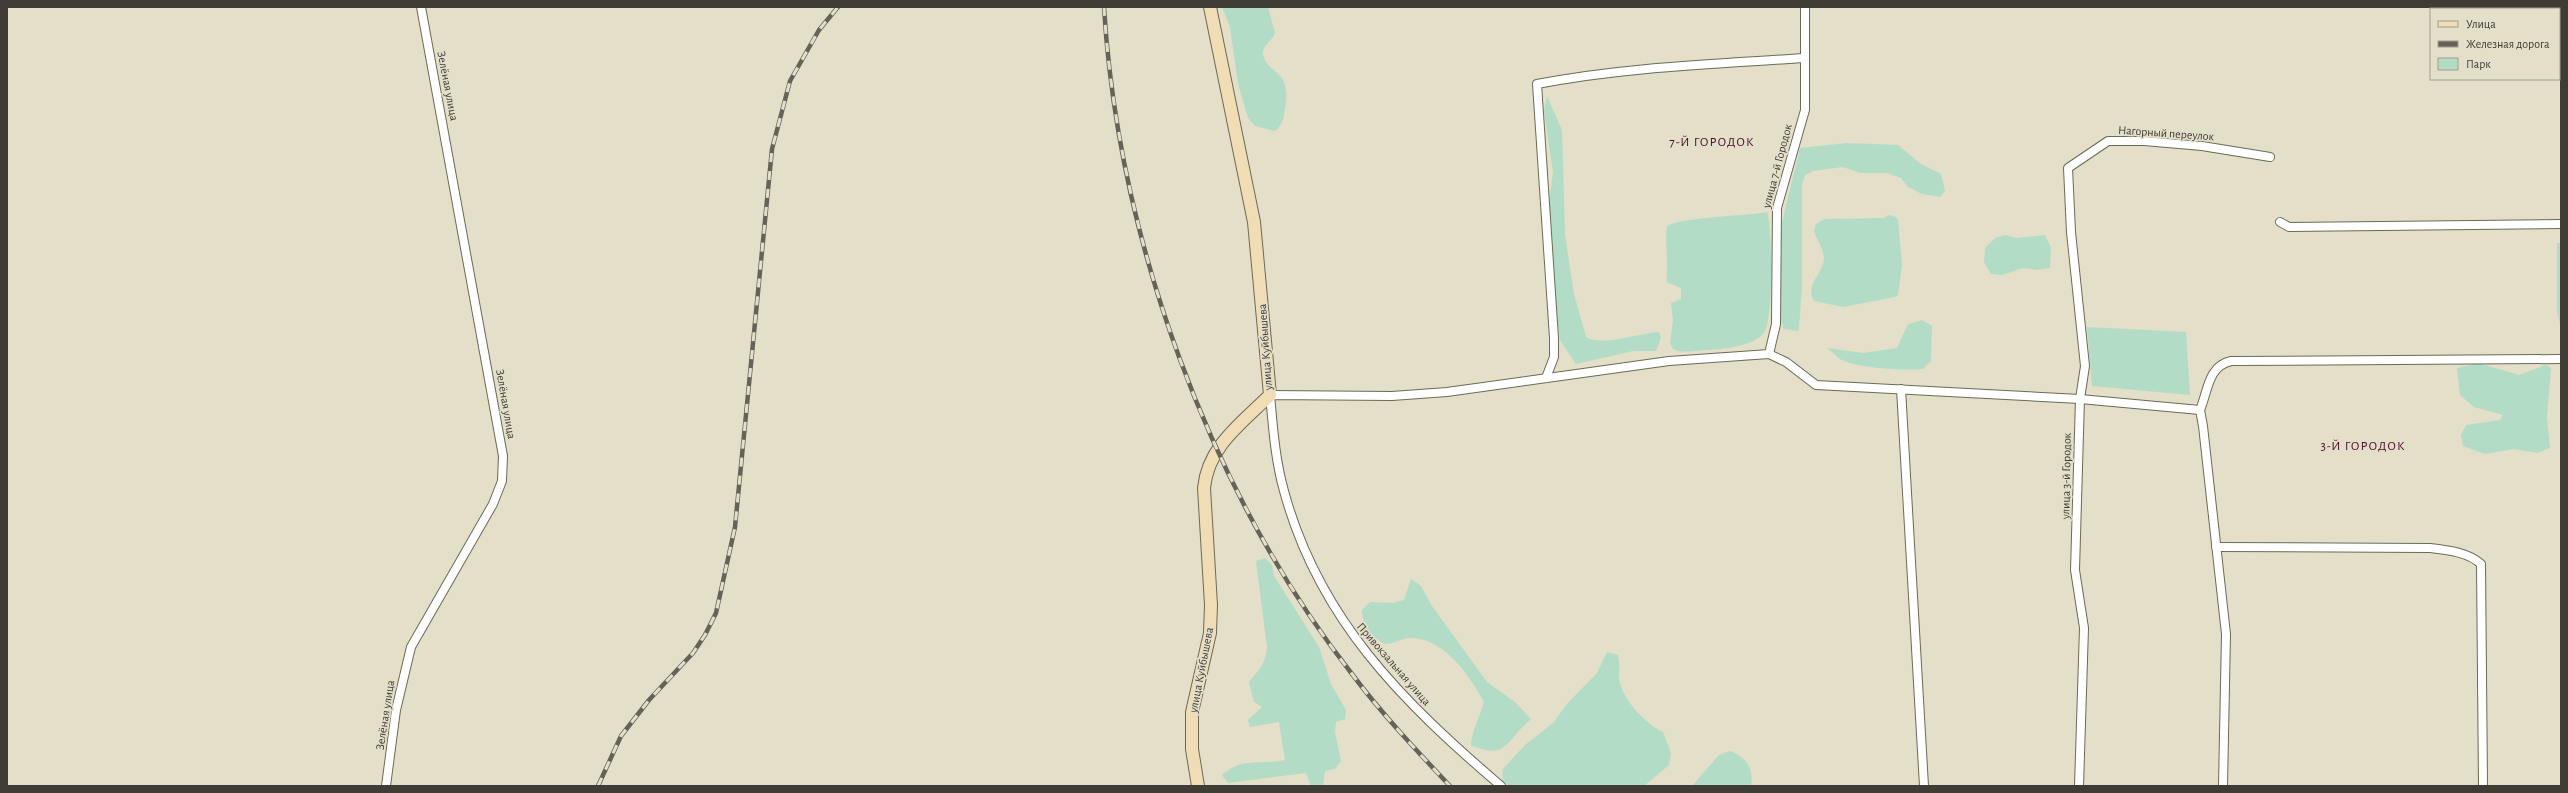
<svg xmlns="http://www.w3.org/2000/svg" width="2568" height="793" viewBox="0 0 2568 793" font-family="'Alegreya Sans',sans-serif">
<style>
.green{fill:#b2dcc5}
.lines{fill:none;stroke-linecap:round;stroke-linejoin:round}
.street-casing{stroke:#6d6956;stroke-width:10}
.secondary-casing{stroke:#6d6956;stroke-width:14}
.street{stroke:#fff;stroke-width:8}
.secondary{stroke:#f0ddb5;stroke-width:12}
.rail-casing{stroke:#656358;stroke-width:4.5}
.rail{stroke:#e3dfc9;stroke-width:3;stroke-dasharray:9;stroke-linecap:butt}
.labels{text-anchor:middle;stroke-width:3.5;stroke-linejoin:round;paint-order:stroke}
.street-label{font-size:12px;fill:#3e3c34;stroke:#e3dfc9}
.neighbourhood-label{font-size:13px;letter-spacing:1px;fill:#4d0a28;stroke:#e3dfc9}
</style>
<rect width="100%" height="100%" fill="#e3dfc9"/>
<g class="green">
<path d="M1222 7H1268L1275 33C1273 40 1262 46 1263 54 1266 75 1292 66 1285 108 1284 117 1282 126 1275 131L1255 126 1248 118 1238 84 1230 27Z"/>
<path d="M1547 96 1562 130 1565 235 1574 294 1586 337C1602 347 1640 333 1659 332L1661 338 1656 351H1633L1576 364 1560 340 1554 293 1549 203 1553 172 1544 111Z"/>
<polygon points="1847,143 1898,145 1921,164 1941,174 1945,191 1940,197 1922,194 1908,187 1901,178 1887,173 1860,173 1843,167 1813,171 1805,175 1802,185 1802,287 1799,328 1798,331 1784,329 1780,316 1779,235 1800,148"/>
<path d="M1767 212C1773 226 1773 323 1764 333 1753 346 1725 349 1709 350 1699 350 1682 354 1673 349L1670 343 1673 320 1671 303 1681 299V288L1667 282C1666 276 1668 269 1667 263 1667 250 1665 240 1667 227 1675 217 1750 216 1767 212Z"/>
<path d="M1889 215 1896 217 1898 220 1902 265 1898 295 1895 297 1843 307 1814 301C1804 285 1824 273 1824 258 1823 247 1817 241 1814 231L1816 224 1825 219 1883 218Z"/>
<polygon points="2006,235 2016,238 2045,235 2051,248 2050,268 2037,270 2023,268 2002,275 1991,274 1984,262 1985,248 1995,238"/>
<polygon points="2557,243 2561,243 2561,329 2557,311"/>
<path d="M1922 320 1932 326 1931 361 1923 369C1905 371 1861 368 1844 361 1838 359 1833 352 1827 348L1863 353 1897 348 1908 324Z"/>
<polygon points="2087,327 2186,332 2190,395 2092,386"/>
<polygon points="2479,363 2519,375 2546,365 2551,368 2547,417 2550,448 2537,453 2514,449 2485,454 2463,446 2461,435 2466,425 2500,420 2503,415 2474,407 2460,395 2457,368"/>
<path d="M1265 558 1272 565 1274 576 1319 647 1331 684 1346 710 1345 719 1336 722 1335 732 1341 761 1335 769 1325 771 1323 786H1311L1306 773 1228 783 1222 775C1242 757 1260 765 1285 760L1279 722 1250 727 1248 720 1262 707 1254 702 1249 682C1259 670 1266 663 1267 647L1256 561Z"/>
<path d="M1411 579 1421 586 1432 606 1487 682 1515 702 1531 719C1506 740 1507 761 1471 745 1472 730 1480 717 1484 702 1469 675 1444 637 1409 638 1402 638 1394 644 1385 644 1371 636 1362 627 1362 610L1370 602 1393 603 1404 600Z"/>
<path d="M1607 652 1618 655C1620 663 1619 669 1619 677 1620 697 1645 724 1663 732L1671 753 1669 765 1644 786H1510L1502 781 1503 769 1525 745 1553 723 1566 705 1597 673Z"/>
<path d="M1730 751C1746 757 1754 768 1751 786H1692L1719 755Z"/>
</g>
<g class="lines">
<g class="street-casing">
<g id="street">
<polyline points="2280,222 2289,227 2561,224"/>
<polyline points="1769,354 1776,324 1777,208 1805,110 1805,7"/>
<path d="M1546 378 1554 357V338L1537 84C1625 67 1715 64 1805 58"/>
<polyline points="1901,389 1924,786"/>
<path d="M2200 410C2208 391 2208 366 2231 361L2561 359"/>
<polyline points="2200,410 2203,426 2226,634 2223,786"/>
<path d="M2216 547 2430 548C2447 550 2468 552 2481 564L2483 786"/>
<polyline points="386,786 396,710 411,647 493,504 502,481 503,456 421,7"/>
<path d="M1501 786C1403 702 1319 620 1284 491 1275 459 1273 427 1270 395L1392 396 1447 392 1669 361 1769 354 1786 362 1816 385 2080 399 2200 410"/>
<polyline points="2079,786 2084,628 2075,570 2080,399 2085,366 2071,232 2068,168 2108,141 2144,141 2202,146 2270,157"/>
</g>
</g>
<g class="secondary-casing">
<path id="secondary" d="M1198 786 1192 749V712L1210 633 1211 605 1204 488C1208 446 1242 423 1270 395L1254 222 1210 7"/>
</g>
<use href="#street" class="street"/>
<use href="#secondary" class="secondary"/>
<g class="rail-casing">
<g id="rail">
<path d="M1104 7C1118 238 1209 491 1352 674 1382 714 1416 750 1450 786"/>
<polyline points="598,786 621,736 649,700 693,653 705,635 716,613 735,527 772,149 790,81 819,30 838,7"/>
</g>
</g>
<use href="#rail" class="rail"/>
</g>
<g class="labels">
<g class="street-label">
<text transform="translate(448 86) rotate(79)" y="4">Зелёная улица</text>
<text transform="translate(2166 133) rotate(4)" y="4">Нагорный переулок</text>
<text transform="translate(1777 166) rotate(-75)" y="4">улица 7-й Городок</text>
<text transform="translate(1265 347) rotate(-94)" y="4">улица Куйбышева</text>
<text transform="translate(506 404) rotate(80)" y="4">Зелёная улица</text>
<text transform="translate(2066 476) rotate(-89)" y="4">улица 3-й Городок</text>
<text transform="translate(1394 664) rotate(49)" y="4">Привокзальная улица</text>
<text transform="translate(1201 670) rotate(-79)" y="4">улица Куйбышева</text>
<text transform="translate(385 715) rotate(-81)" y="4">Зелёная улица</text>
</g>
<g class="neighbourhood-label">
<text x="1712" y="146">7-Й ГОРОДОК</text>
<text x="2363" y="450">3-Й ГОРОДОК</text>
</g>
</g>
<rect width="2568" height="793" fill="none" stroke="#3e3c34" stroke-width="16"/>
<rect x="2430" y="8" width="130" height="72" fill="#e3dfc9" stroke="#a19e8d"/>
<rect x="2438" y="21" width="20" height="6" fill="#f0ddb5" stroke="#a19e8d"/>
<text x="2466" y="28" font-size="12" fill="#3e3c34">Улица</text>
<rect x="2438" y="41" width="20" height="6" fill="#656358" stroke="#a19e8d"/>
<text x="2466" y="48" font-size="12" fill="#3e3c34">Железная дорога</text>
<rect x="2438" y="58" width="20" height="12" fill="#b2dcc5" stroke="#a19e8d"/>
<text x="2466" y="68" font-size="12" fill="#3e3c34">Парк</text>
</svg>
